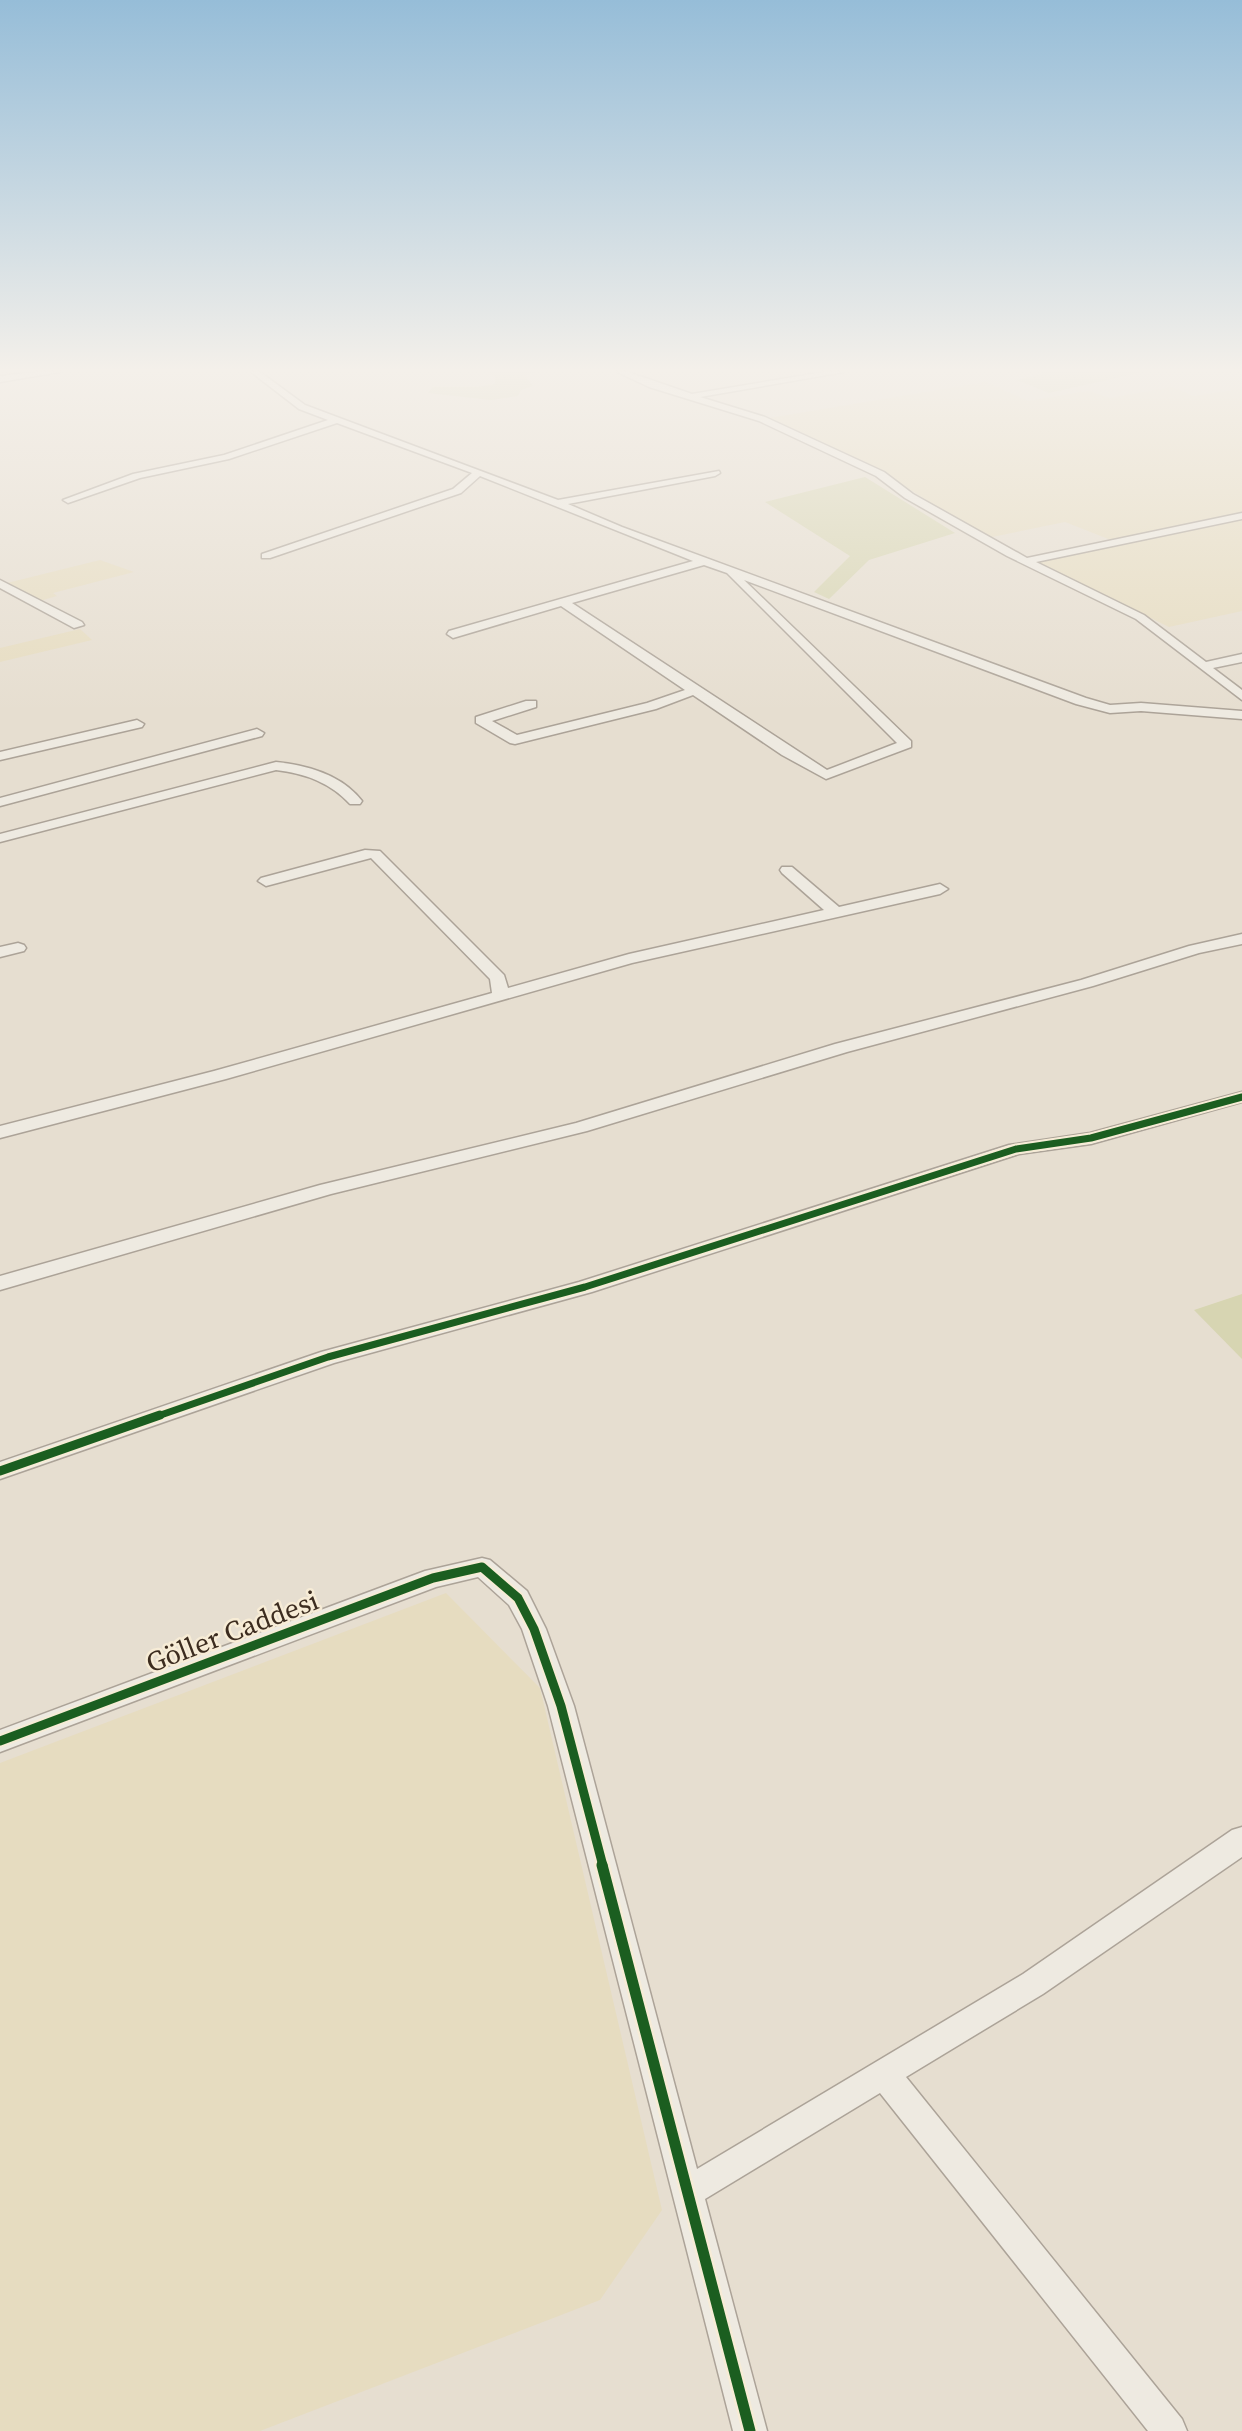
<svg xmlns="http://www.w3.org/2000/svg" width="1242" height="2431" viewBox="0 0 1242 2431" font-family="'Source Serif 4',serif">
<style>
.farmland{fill:#e6dcc0}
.green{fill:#d7d5b2}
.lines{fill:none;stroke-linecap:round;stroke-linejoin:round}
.street-casing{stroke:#aca398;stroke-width:3}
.street{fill:#eeeae1;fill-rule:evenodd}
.cycleway-far2-casing{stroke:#f7ecd6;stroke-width:11}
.cycleway-far1-casing{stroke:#f7ecd6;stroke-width:13}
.cycleway-casing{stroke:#f7ecd6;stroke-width:16}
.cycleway-far2{stroke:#1b5e20;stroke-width:7}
.cycleway-far1{stroke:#1b5e20;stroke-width:9}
.cycleway{stroke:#1b5e20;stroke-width:11}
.labels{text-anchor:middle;stroke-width:5;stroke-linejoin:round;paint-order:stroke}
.near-street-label{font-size:28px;fill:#3c2c1f;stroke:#f7ecd6}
</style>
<rect width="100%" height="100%" fill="#e6ded0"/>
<g class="farmland">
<polygon points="986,382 1028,401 1088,391 1110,398 1172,387 1193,396 1242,389 1242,611 1169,627 1034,561 1116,542 1065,522 987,538 885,474 769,418"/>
<polygon points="100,560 134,572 53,593 57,596 40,601 7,583"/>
<polygon points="80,629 92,640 0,662 0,648"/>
<polygon points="446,1593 540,1688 662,2210 600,2300 260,2431 0,2431 0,1763"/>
</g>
<g class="green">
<polygon points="489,372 537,372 524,375 533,386 521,390 518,396 491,400 428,393 433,387 477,387 495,384 495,377"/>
<polygon points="1042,372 1142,372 1049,393 1017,380 1043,374"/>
<polygon points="865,477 955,533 869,560 829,599 814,592 850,556 765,502"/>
<polygon points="1242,1294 1242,1359 1194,1310"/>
</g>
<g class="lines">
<g class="street-casing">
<g id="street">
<polygon points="36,372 60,372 0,382 0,376"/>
<path d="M251 372H260L305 405 558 500 719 471 720 473 715 476 568 504 622 527 1086 698 1110 705 1141 703 1242 711V719L1141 711 1110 713 1076 704 744 580 911 741V747L826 779 782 755 693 695 656 709 515 744 510 743 476 723V717L526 701H536V707L492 721 517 735 647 703 685 690 561 606 453 638 447 634 449 631 693 561 480 476 461 493 270 558H262V554L453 489 472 473 337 423 229 459 140 478 68 503 63 500 133 474 224 455 328 420 299 409ZM704 565 727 573 897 743 827 770 572 603Z"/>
<polygon points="617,372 628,372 692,394 824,372 844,372 700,397 765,417 884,472 913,494 1027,558 1242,513 1242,519 1036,562 1144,615 1206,662 1242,654 1242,662 1213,668 1242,690 1242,700 1136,619 1007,556 905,498 876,476 759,421 649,387"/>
<polygon points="0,580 82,622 84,625 74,628 0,588"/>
<polygon points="137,720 144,724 142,727 0,760 0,752"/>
<polygon points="257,729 264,733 262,736 0,806 0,798"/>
<path d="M276 762C307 765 342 775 362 801L360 804H350C331 783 304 773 276 770L0 842V834Z"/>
<polygon points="365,850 380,851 504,975 508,988 629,954 824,910 782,873 780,870 782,867 792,867 839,907 940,884 948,889 940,894 632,963 226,1079 0,1138 0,1126 214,1071 492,993 490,979 371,858 266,886 258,881 261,878"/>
<polygon points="1242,934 1242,944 1199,953 1093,986 847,1052 587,1131 331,1194 0,1290 0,1276 320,1185 576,1123 835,1044 1081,980 1189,946"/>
<polygon points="18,943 24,945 26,948 24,951 0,957 0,947"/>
<polygon points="1242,1092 1242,1102 1091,1144 1019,1154 592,1292 334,1363 0,1479 0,1462 321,1352 579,1282 1009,1145 1090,1133"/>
<polygon points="482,1558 490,1560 527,1591 546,1629 574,1706 697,2169 1023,1974 1232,1830 1242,1827 1242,1857 1043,1994 906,2077 1182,2419 1187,2431 1148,2431 880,2093 705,2199 767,2431 733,2431 548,1706 522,1629 509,1605 478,1577 436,1587 0,1752 0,1730 425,1571"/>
</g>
</g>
<use href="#street" class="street"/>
<g class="cycleway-far2-casing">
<polyline id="cycleway-far2" points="155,1417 328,1357 585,1287 1016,1149 1091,1138 1242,1097"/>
</g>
<g class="cycleway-far1-casing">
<g id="cycleway-far1">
<polyline points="0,1471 160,1415"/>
<polyline points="0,1741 433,1578 482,1567 518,1598 534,1629 561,1706 603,1866"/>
</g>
</g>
<g class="cycleway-casing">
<polyline id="cycleway" points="602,1865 750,2431"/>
</g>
<use href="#cycleway-far2" class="cycleway-far2"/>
<use href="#cycleway-far1" class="cycleway-far1"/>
<use href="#cycleway" class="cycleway"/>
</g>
<linearGradient id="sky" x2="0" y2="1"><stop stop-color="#96bdd8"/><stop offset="0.52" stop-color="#f4f0ea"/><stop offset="1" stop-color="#f4f0ea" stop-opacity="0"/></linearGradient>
<rect width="1242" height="712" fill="url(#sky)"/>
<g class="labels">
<g class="near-street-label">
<text transform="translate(232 1631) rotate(-21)" y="10">Göller Caddesi</text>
</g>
</g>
</svg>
